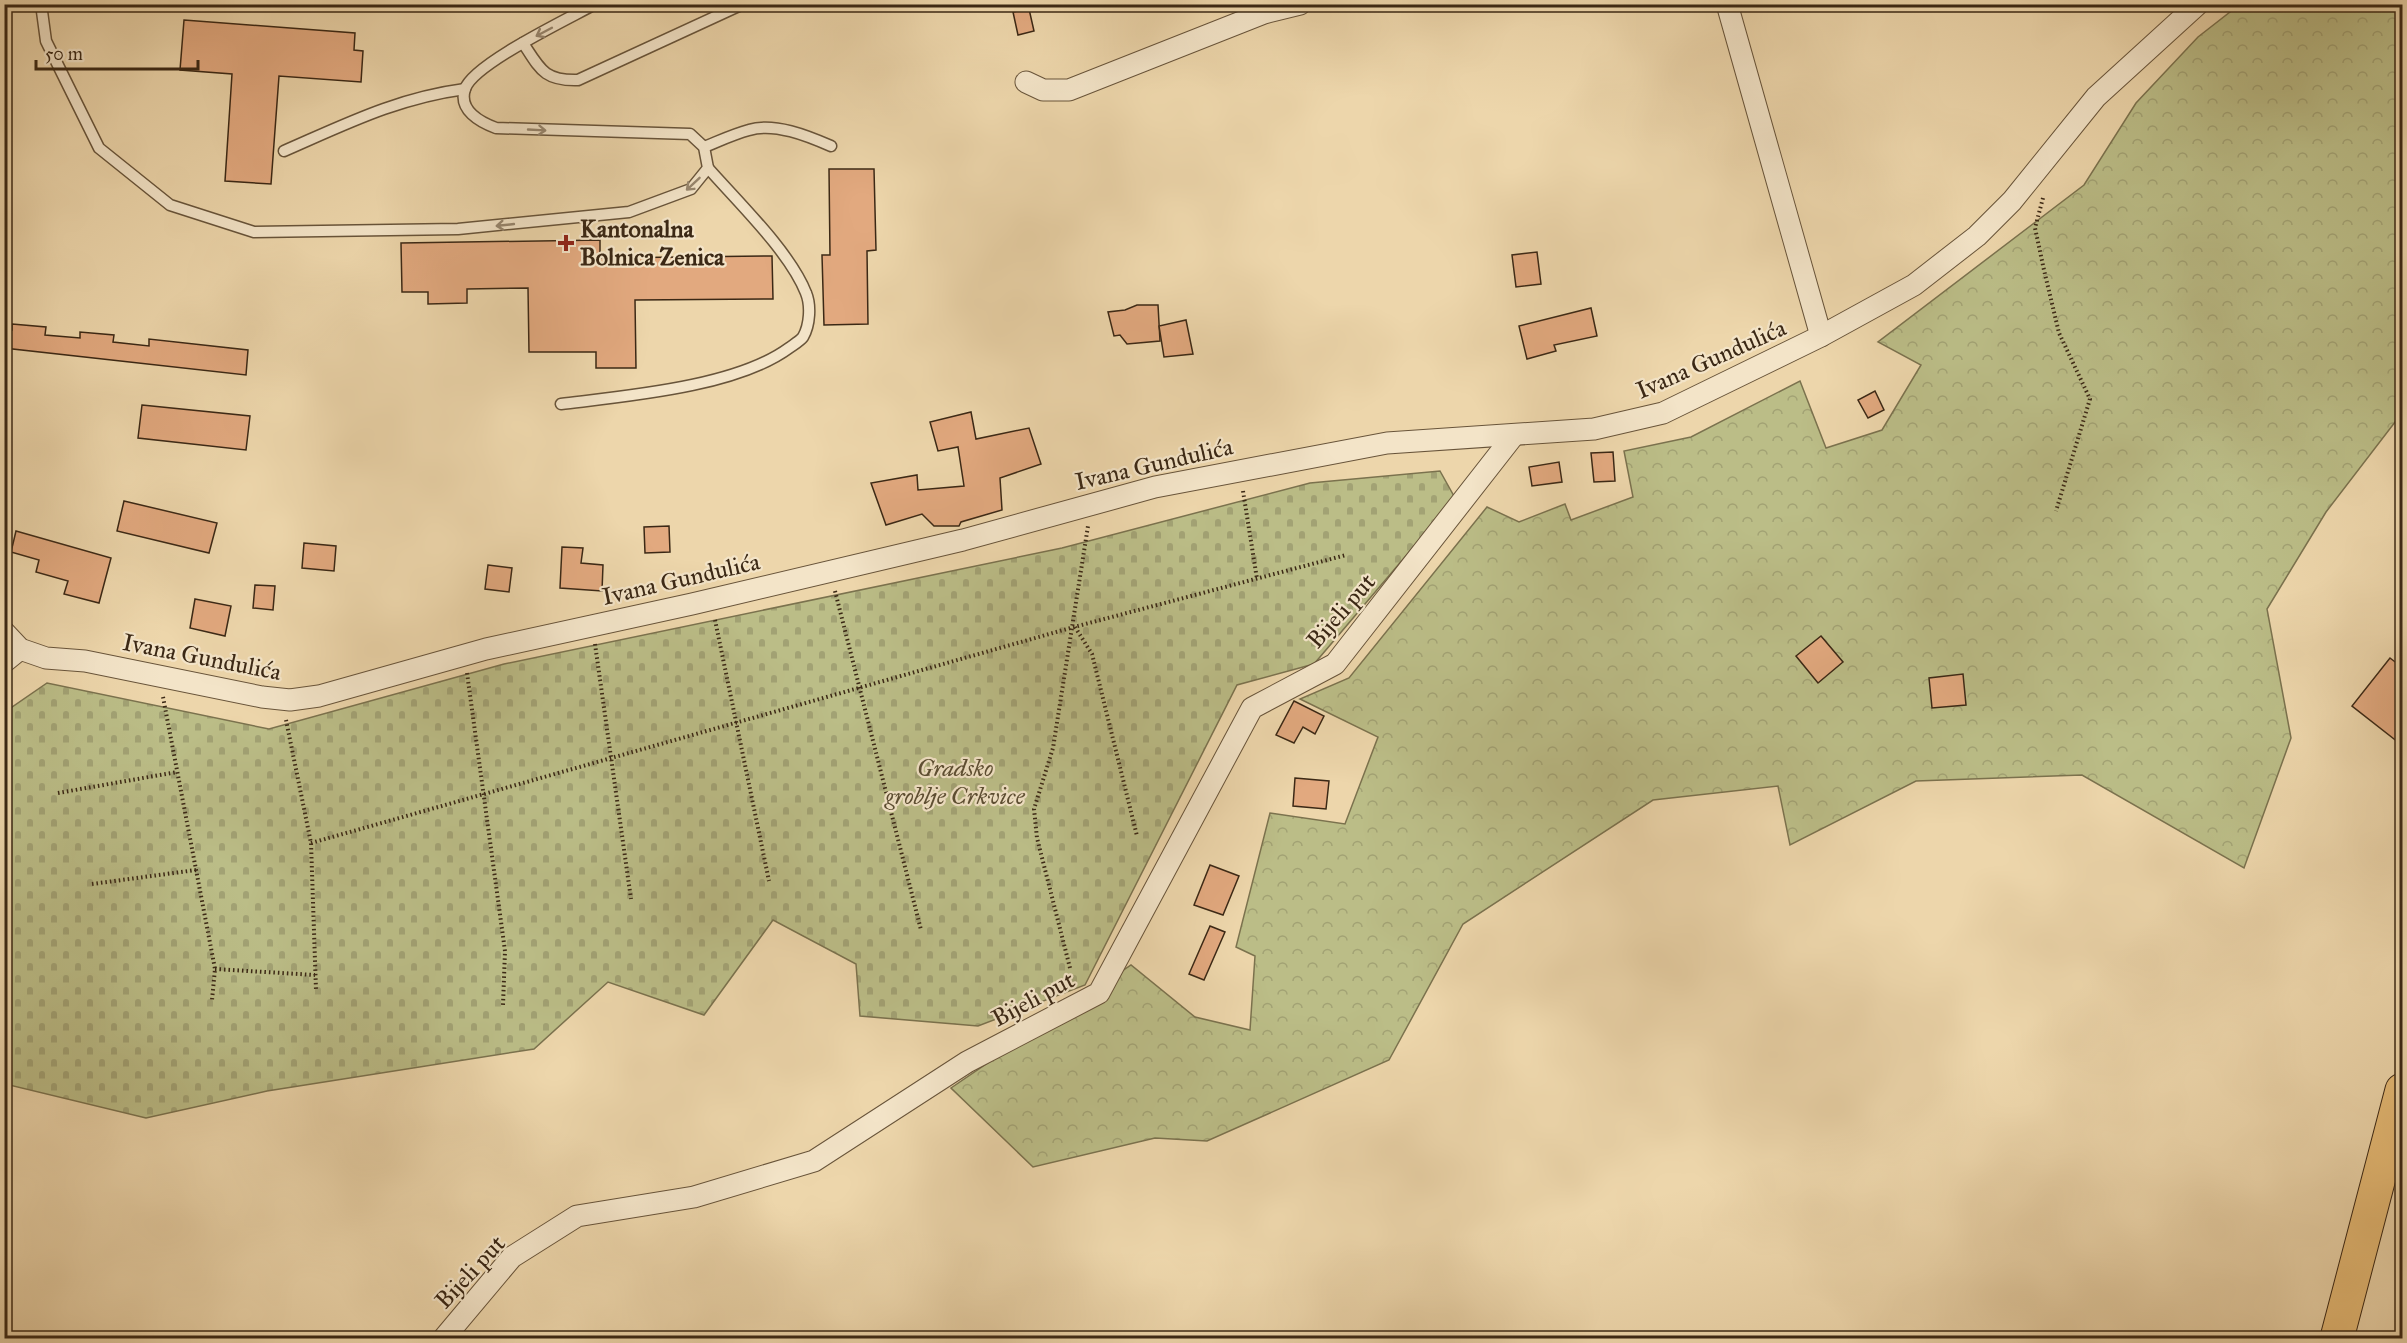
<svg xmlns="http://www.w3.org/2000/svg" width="2407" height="1343" viewBox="0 0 2407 1343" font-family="'IM FELL Great Primer',serif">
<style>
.forest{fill:url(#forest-crowns);stroke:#7b724e;stroke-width:1.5}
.cemetery{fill:url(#cemetery-stones);stroke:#7b724e;stroke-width:1.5}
.building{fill:#e2a97f;stroke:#3b2815;stroke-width:1.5}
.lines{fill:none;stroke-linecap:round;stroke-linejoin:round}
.lane-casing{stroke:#68543a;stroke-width:13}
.street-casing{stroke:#68543a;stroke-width:23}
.highway-casing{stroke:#3b2815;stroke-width:35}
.path{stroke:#3b2815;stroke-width:4;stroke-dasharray:1.5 3;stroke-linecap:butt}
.lane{stroke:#f3e4c8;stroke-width:10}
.street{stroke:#f3e4c8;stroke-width:21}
.highway{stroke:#e6bb76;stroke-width:33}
.oneway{stroke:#97866e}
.poi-dot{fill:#8f2418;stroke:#f3e4c8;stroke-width:2}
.labels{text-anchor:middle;stroke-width:4.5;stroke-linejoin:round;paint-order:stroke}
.poi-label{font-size:24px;font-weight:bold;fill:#3b2815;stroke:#f3e4c8;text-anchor:start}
.street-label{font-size:24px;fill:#3b2815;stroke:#f3e4c8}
.park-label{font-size:24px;font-style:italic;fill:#5b4d32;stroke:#f3e4c8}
</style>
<defs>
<pattern id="forest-crowns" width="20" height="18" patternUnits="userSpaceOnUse" patternTransform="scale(1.5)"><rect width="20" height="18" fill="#bbbd87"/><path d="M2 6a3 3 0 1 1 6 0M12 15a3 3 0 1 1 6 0" fill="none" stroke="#a2a274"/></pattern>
<pattern id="cemetery-stones" width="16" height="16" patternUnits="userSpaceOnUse" patternTransform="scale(1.5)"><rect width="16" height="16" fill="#bbbd87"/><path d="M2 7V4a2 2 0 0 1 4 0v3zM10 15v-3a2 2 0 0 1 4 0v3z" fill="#a2a274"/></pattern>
</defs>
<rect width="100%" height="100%" fill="#edd6ab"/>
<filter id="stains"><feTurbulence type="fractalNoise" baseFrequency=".00333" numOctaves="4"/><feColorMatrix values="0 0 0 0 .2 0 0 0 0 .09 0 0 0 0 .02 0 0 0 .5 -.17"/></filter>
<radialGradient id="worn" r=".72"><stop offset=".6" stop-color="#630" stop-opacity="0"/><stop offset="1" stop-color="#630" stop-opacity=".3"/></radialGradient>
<polygon class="forest" points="2239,5 2402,5 2402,413 2326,512 2267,609 2291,738 2244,868 2082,775 1916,781 1790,845 1778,786 1653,800 1463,924 1389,1060 1207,1141 1155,1138 1033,1167 951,1088 1131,965 1195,1017 1250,1030 1255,956 1236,947 1270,813 1345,824 1378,737 1300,699 1349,678 1487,507 1519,522 1565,504 1571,520 1633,497 1624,451 1691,437 1800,381 1826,448 1882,430 1921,365 1878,342 2084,185 2136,103 2198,37"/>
<polygon class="cemetery" points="1440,471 1455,498 1314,664 1237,685 1085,985 978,1026 860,1016 856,964 773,920 704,1015 608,982 534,1049 267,1091 146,1118 5,1084 5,712 47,683 269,729 504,664 1062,548 1310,483"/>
<g class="building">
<polygon points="1029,9 1034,31 1018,35 1013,12"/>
<polygon points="184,20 355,33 354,50 363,51 361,82 279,76 271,184 225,181 232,74 180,70"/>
<polygon points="829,169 874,169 876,250 867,251 868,324 824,325 822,255 830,255"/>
<polygon points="600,240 600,258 772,256 773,299 635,300 636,368 596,368 596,352 529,352 528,288 467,289 467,303 428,304 428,292 402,292 401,243"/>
<polygon points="1537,252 1541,284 1516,287 1512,255"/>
<polygon points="1137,305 1158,305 1160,341 1127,344 1120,335 1114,336 1108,312 1125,310"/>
<polygon points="1591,308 1597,336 1554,345 1556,351 1527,359 1519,326"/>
<polygon points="1186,320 1193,354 1164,357 1159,326"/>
<polygon points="12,324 46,327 45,335 80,338 80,332 114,335 113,342 149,346 149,339 248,350 246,375 4,348 4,330 12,330"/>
<polygon points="1875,391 1884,410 1868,418 1858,400"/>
<polygon points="142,405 250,416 246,450 138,438"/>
<polygon points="971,412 976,439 1029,428 1041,464 1000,478 1002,510 961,522 959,526 934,526 922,514 886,525 871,483 917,475 918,490 964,486 958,447 938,451 930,422"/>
<polygon points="1613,452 1615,481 1594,482 1591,453"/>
<polygon points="1559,462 1562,482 1532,486 1529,467"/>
<polygon points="124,501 217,523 209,553 117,531"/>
<polygon points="669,526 670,552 645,553 644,527"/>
<polygon points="16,531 111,558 99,603 64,594 68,581 36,572 39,560 11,552"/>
<polygon points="304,543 336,546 334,571 302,568"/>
<polygon points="562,547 583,548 581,563 603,565 602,591 560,588"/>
<polygon points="488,565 512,568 509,592 485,589"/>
<polygon points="255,585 275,586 273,610 253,608"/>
<polygon points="195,599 231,606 225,636 190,628"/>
<polygon points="1821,636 1843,662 1818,683 1796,656"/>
<polygon points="2390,658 2403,668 2403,746 2352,706"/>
<polygon points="1963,674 1966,705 1932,708 1929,678"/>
<polygon points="1294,701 1324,716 1315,734 1303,727 1294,743 1276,735"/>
<polygon points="1295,778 1329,781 1326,809 1293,806"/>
<polygon points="1210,865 1239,876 1223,915 1194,905"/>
<polygon points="1210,926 1225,932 1204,980 1189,974"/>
</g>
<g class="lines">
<g class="lane-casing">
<g id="lane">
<path d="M41 4 46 41 99 148 170 205 254 232 458 229 629 212 691 189 708 168 704 147 690 134 496 128C480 122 458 110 465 89 473 64 570 18 595 4"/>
<path d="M523 43C540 69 544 81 578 80L743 4"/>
<path d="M704 147C719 141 734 134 749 130 774 122 808 136 831 146"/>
<path d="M284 151C346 124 397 98 465 89"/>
<path d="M561 404C626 396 736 387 789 348 793 345 800 341 803 337 810 325 811 305 806 293 790 252 737 201 708 168"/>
</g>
</g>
<g class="street-casing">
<g id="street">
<polyline points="1727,4 1821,336"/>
<polyline points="1026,82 1043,90 1069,90 1264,13 1300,4"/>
<polyline points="4,632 20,649 46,658 85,661 262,697 290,700 319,696 486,649 692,604 963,540 1155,487 1387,443 1594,429 1663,413 1821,336 1914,285 1977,236 2012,201 2096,97 2198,4"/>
<polyline points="4,662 20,649"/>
<polyline points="444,1338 512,1257 577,1216 694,1197 814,1161 967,1062 1099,993 1252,708 1335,664 1514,435"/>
</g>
</g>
<g class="highway-casing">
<polyline id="highway" points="2337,1338 2402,1090"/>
</g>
<g class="path">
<polyline points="2043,198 2035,228 2044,270 2059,333 2090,399 2056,511"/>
<polyline points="1243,491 1257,579"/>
<polyline points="835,591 921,930"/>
<polyline points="715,620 769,881"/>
<polyline points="1075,627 1092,654 1137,836"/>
<polyline points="595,644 631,899"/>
<polyline points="467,673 505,951 503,1005"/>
<polyline points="163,697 215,969 212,1000"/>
<polyline points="286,720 311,843 316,990"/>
<polyline points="58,793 177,772"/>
<polyline points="311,843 1074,627 1346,555"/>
<polyline points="92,884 196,870"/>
<polyline points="1070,968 1037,838 1034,809 1053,748 1088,526"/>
<polyline points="215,969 315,975"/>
</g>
<use href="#lane" class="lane"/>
<use href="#street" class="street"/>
<use href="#highway" class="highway"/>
</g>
<defs><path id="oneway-shaft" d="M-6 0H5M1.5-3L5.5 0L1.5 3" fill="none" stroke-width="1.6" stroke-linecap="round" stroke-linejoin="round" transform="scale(1.5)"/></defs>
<g class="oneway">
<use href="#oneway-shaft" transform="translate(544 32) rotate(152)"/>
<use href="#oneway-shaft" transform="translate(537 130) rotate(3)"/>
<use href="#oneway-shaft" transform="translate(693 184) rotate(137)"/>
<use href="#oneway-shaft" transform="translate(505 225) rotate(174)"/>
</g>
<path class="poi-dot" d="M563 234h6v6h6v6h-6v6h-6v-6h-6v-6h6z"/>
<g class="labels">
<g class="poi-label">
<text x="580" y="237">Kantonalna<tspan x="580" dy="28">Bolnica Zenica</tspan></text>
</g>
<g class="street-label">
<text transform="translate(1711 359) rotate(-24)" y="8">Ivana Gundulića</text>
<text transform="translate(1154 464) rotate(-13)" y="8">Ivana Gundulića</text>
<text transform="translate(681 579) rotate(-13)" y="8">Ivana Gundulića</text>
<text transform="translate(1341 611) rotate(-49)" y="8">Bijeli put</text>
<text transform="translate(202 657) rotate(11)" y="8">Ivana Gundulića</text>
<text transform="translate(1033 999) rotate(-28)" y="8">Bijeli put</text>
<text transform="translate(470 1272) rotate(-47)" y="8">Bijeli put</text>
</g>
<g class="park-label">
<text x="955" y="776">Gradsko<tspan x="955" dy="28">groblje Crkvice</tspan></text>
</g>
</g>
<rect width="2407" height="1343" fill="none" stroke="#edd6ab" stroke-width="24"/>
<rect x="6" y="6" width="2395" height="1331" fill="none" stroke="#3b2815" stroke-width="3"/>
<rect x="12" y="12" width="2383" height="1319" fill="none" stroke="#3b2815" stroke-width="1.5"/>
<path d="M36 60v9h162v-9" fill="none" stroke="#3b2815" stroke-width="3"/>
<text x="45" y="60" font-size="18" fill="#3b2815" stroke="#f3e4c8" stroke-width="4.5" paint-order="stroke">50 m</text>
<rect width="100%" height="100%" filter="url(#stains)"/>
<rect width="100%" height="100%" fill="url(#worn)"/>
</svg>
